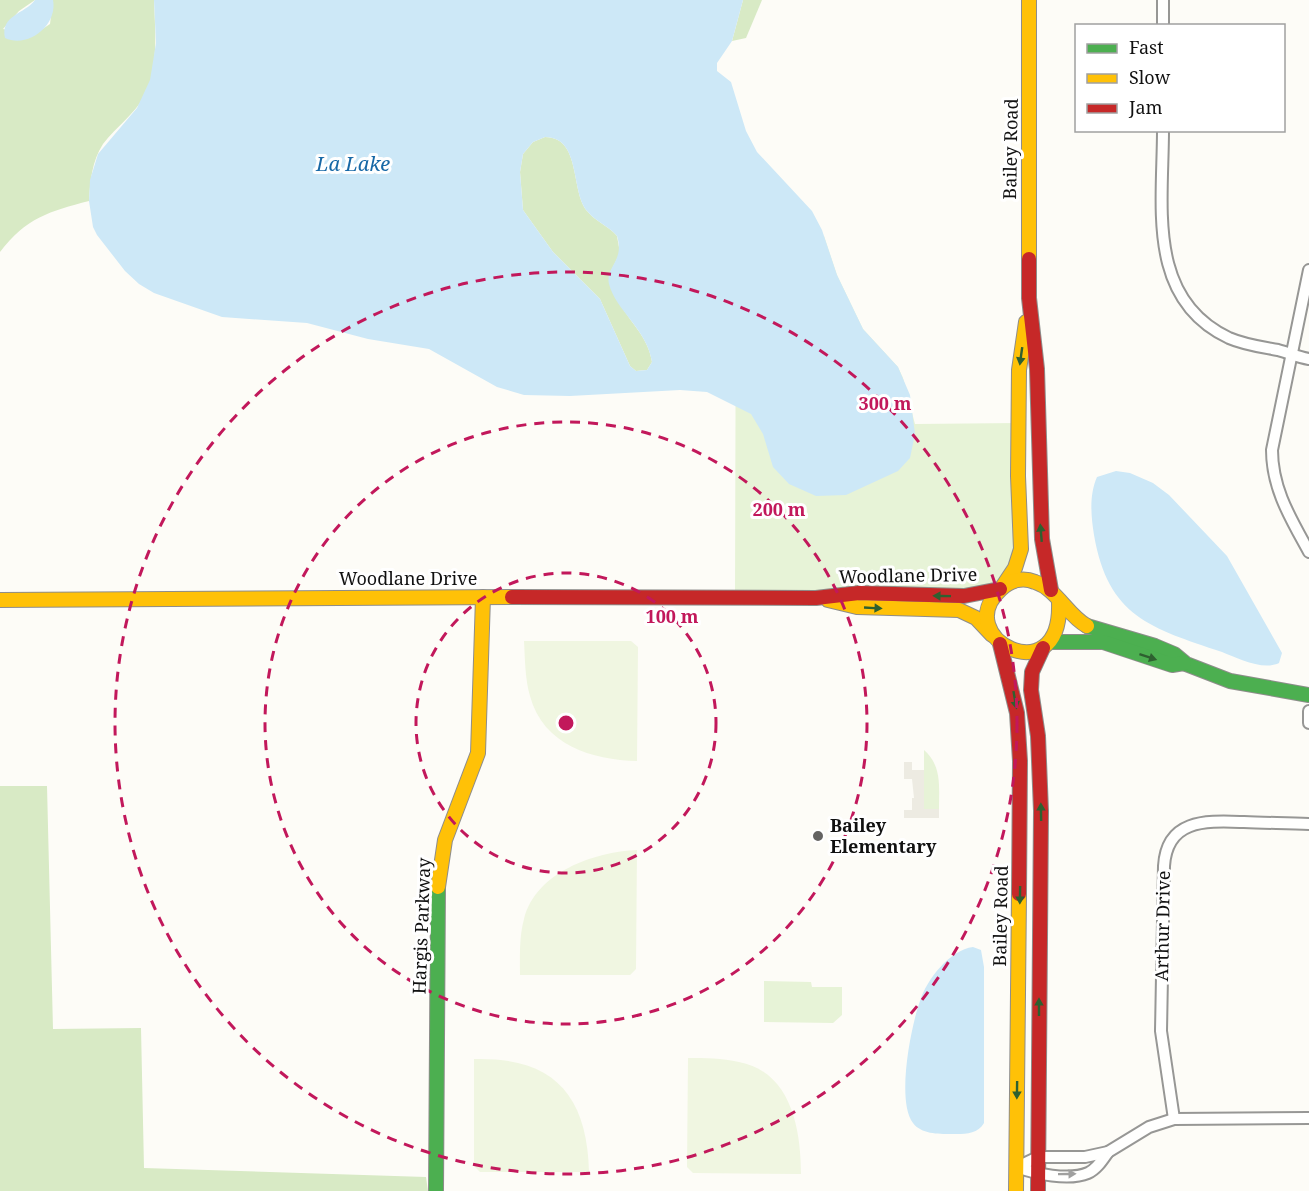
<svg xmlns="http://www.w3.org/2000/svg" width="1309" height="1191" viewBox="0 0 1309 1191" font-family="'Noto Serif',serif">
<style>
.green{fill:#e7f3d7}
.forest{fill:#d8eac5}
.pitch{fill:#f0f6e1}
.plaza{fill:#edebe2}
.water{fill:#cde8f7;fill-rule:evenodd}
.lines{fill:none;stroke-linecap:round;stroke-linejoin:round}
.street-casing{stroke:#979795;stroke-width:14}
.fast-casing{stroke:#8e8d8b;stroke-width:16}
.slow-casing{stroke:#8e8d8b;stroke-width:16}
.jam-casing{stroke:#8e8d8b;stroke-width:16}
.street{stroke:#fffffe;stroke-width:10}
.fast{stroke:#4caf50;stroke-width:14}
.slow{stroke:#ffc107;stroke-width:14}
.jam{stroke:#c62828;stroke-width:14}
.oneway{fill:#2e6030}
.oneway2{fill:#a0a09f}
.ring{fill:none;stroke:#c2185b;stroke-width:3;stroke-dasharray:10 8}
.poi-dot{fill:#646362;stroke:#fff;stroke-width:2}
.labels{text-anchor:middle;stroke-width:6;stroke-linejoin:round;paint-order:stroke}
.street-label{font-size:18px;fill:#111;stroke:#fff}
.poi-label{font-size:18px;font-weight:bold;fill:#111;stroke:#fff;text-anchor:start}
.water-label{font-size:20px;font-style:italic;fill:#1768a6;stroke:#fff}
.centre{fill:#c2185b;stroke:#fff;stroke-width:3}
.ring-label{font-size:18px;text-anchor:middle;font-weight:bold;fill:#c2185b;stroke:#fff;stroke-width:6;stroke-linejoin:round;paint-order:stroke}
</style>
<rect width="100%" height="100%" fill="#fdfcf7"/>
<g class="green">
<polygon points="736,236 824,236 837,275 863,329 898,367 903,378 915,424 1018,423 1021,541 1000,589 735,598"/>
<path d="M924 750C942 766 939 786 939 809H924Z"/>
<polygon points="764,981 811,982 812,987 842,987 842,1015 833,1023 764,1022"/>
</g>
<g class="forest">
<path d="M0 0H35L19 11 3 29 35 34 50 24 53 0H154C155 30 159 67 145 95 135 114 116 127 103 144 92 161 90 181 89 201 50 211 26 218 0 252Z"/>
<polygon points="743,0 762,0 746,38 732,41"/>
<path d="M545 137C582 137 570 193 588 212 596 222 609 226 617 236L620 253 610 273C612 281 614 292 618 300 629 322 648 336 652 362L647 370 636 371 630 366 600 299 553 252 523 210 520 172 523 154 533 142Z"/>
<polygon points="0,786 47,786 53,1029 141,1028 144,1168 426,1177 428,1191 0,1191"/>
</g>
<g class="pitch">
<path d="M524 641H631L638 647 637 761C592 760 543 745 530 696 525 679 525 659 524 641Z"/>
<path d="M637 850 636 969 630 975H520C520 957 519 937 524 919 536 872 594 852 637 850Z"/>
<path d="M688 1058C705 1058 722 1058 739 1062 791 1072 801 1129 801 1174L693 1173 687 1167Z"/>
<path d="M474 1059C553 1057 587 1094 589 1172H480L474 1166Z"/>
</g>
<polygon class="plaza" points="904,762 912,762 912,770 924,770 924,809 939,809 939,818 904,818 904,810 912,810 912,798 914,798 912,779 904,779"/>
<g class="water">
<path d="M35 0H53C58 25 28 49 5 38 0 15 25 14 35 0Z"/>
<path d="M154 0H743L732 41 717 63V71L731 82 746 131 757 152 812 211 822 230 837 275 863 329 898 367 910 395 915 434 910 458 898 471 846 495 816 496 789 484 773 467 763 434 751 414 707 392 680 390 570 396 524 395 497 387 429 349 368 339 307 323 222 317 154 293 139 284 125 271 97 235 93 227 89 201 90 180 98 154 137 108 150 80 156 43ZM545 137C582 137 570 193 588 212 596 222 609 226 617 236 625 261 605 267 609 284 616 311 647 329 652 362L647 370 636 371 630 366 600 299 553 252 523 210 520 172 523 154 533 142Z"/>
<path d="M1116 471 1130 473 1153 483 1169 495 1227 556 1282 653 1279 663C1263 671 1237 658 1222 652 1151 628 1108 617 1094 535 1091 516 1089 495 1097 477Z"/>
<path d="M973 947 981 950 984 967V1123C977 1135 964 1134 951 1134 938 1134 921 1134 913 1123 896 1101 911 1026 920 1001 927 979 950 950 973 947Z"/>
</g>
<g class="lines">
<g class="street-casing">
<g id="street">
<polyline points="1163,26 1163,0"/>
<path d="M1163 130C1163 206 1146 299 1229 338 1245 345 1262 347 1278 350 1289 353 1298 357 1309 359"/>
<path d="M1309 270 1272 450C1272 489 1291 519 1309 552"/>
<polyline points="1309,711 1309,723"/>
<path d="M1174 1119 1161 1031 1164 866C1167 818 1207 821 1244 822 1266 823 1287 823 1309 824"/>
<polyline points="1017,1167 1038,1157 1085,1157 1108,1152 1149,1127 1174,1119 1309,1118"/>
<path d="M1017 1167C1035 1174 1069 1181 1088 1173 1097 1169 1103 1159 1108 1152"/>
</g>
</g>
<g class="fast-casing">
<g id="fast">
<polyline points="1087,626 1155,646 1174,654 1186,664 1230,681 1309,695"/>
<polyline points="1051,642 1103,642 1172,665 1184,663"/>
<polyline points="436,1191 438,887"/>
</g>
</g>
<g class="slow-casing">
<g id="slow">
<polyline points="1029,0 1029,259"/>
<polyline points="1003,586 1015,568 1021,549 1018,476 1019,370 1026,322"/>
<polyline points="0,600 512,597"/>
<polyline points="828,600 857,607 959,610 976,618 992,635"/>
<path d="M1059 603C1062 696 948 637 1001 589 1010 580 1023 577 1035 582 1057 589 1067 615 1087 626"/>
<polyline points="438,887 445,840 478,753 483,597"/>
<polyline points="1016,1191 1019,894"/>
</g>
</g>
<g class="jam-casing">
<g id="jam">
<polyline points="1029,259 1029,298 1037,369 1042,539 1051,590"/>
<polyline points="512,597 816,598 859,593 964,596 1000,589"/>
<polyline points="1000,644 1017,713 1020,761 1019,894"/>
<polyline points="1038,1191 1041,811 1038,736 1031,690 1032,672 1043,648"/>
</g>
</g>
<use href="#street" class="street"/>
<use href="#fast" class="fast"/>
<use href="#slow" class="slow"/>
<use href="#jam" class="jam"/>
</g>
<defs><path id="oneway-solid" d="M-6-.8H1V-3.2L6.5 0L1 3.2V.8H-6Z" transform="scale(1.5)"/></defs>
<g class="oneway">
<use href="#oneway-solid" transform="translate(1021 356) rotate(98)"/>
<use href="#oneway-solid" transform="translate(1041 533) rotate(-95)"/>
<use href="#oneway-solid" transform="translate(942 596) rotate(-179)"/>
<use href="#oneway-solid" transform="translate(873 608) rotate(3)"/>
<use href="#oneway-solid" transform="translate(1148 657) rotate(18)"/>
<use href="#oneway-solid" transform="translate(1015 700) rotate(80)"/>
<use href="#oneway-solid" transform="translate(1041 812) rotate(-91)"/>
<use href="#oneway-solid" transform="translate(1020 895) rotate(91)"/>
<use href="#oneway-solid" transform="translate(1039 1007) rotate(-90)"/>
<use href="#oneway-solid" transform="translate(1017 1090) rotate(91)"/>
</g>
<use class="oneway2" href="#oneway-solid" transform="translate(1067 1174) rotate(-1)"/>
<g class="ring">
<circle cx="566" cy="723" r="150"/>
<circle cx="566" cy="723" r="301"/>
<circle cx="566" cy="723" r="451"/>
</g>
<circle class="poi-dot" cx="818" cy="836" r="6"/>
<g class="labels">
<g class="street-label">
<text transform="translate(1011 149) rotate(-89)" y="6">Bailey Road</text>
<text transform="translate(908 576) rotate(-1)" y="6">Woodlane Drive</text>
<text x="408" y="585">Woodlane Drive</text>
<text transform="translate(1001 916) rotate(-89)" y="6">Bailey Road</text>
<text transform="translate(422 926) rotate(-88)" y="6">Hargis Parkway</text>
<text transform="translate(1163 926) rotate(-89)" y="6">Arthur Drive</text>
</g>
<g class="poi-label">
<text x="830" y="832">Bailey<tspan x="830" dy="21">Elementary</tspan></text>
</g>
<g class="water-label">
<text x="353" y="171">La Lake</text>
</g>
</g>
<circle cx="566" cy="723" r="9" class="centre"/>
<g class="ring-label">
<text x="885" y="410">300 m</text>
<text x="779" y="516">200 m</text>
<text x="672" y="623">100 m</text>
</g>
<rect x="1075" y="24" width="210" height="108" fill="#ffffff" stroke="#a0a0a0" stroke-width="1.5"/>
<rect x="1087" y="44" width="30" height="9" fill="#4caf50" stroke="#a0a0a0" stroke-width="1.5"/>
<text x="1129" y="54" font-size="18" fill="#111111">Fast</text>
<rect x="1087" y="74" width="30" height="9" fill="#ffc107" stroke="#a0a0a0" stroke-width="1.5"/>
<text x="1129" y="84" font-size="18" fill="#111111">Slow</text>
<rect x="1087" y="104" width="30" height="9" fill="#c62828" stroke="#a0a0a0" stroke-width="1.5"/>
<text x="1129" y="114" font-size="18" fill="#111111">Jam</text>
</svg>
